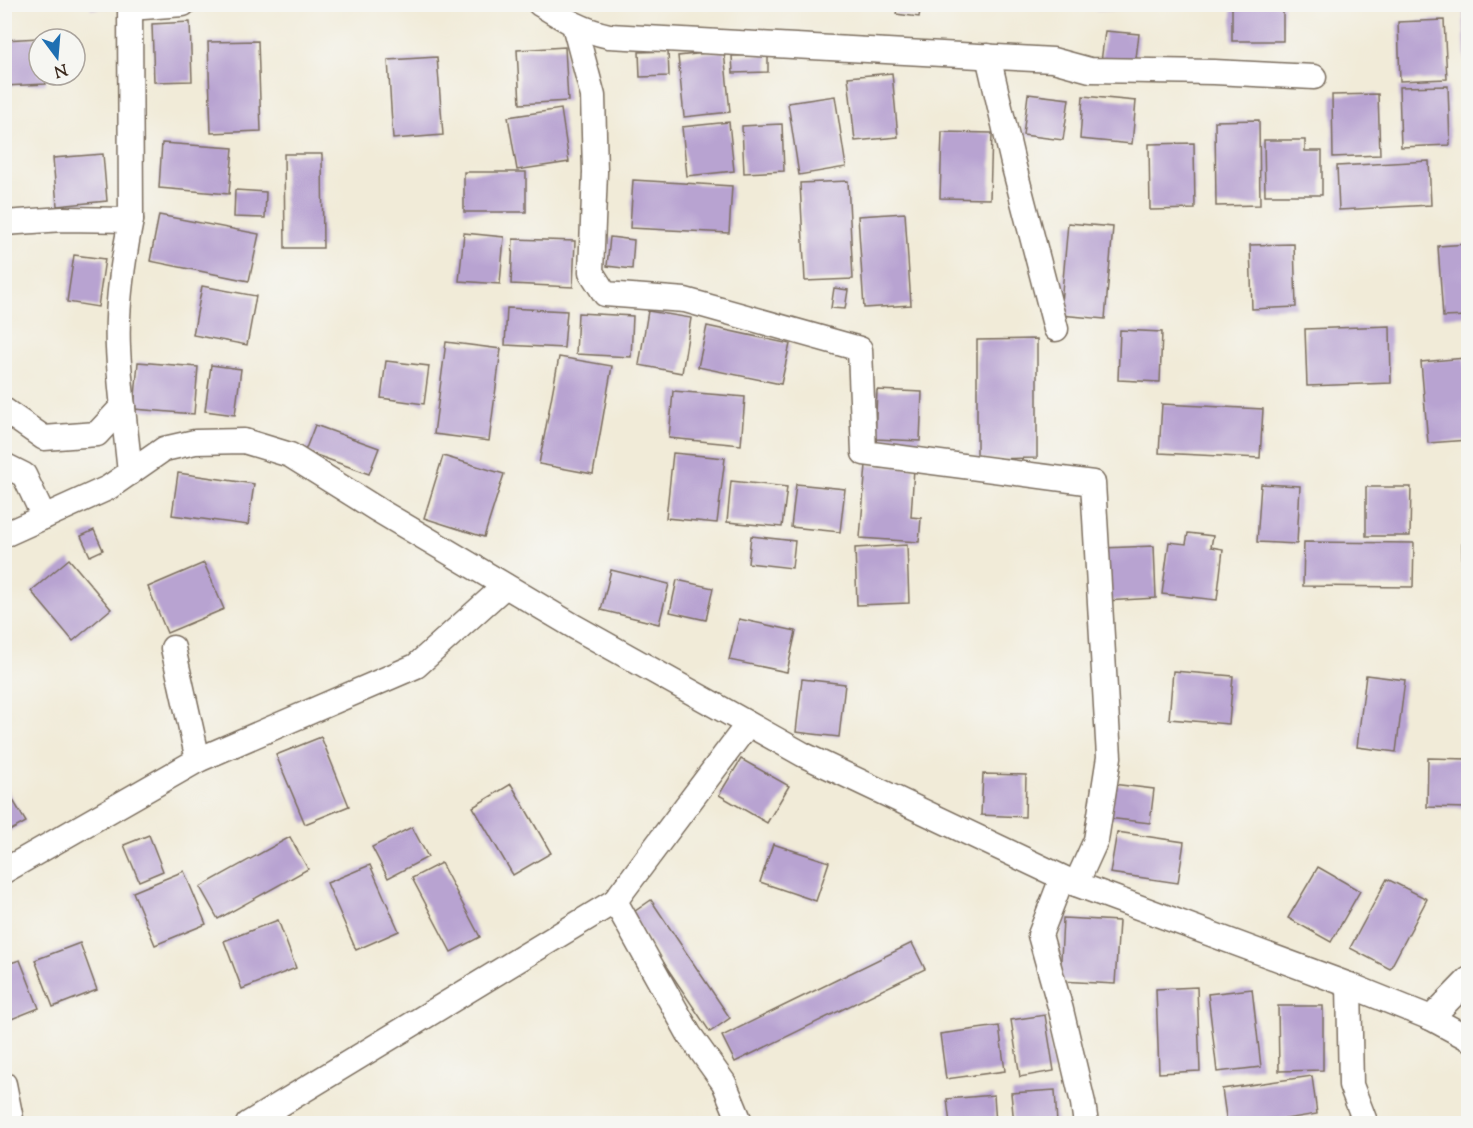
<svg xmlns="http://www.w3.org/2000/svg" width="1473" height="1128" viewBox="0 0 1473 1128" font-family="'Sorts Mill Goudy',serif">
<style>
.building{fill:#b8a3d1}
.lines{fill:none;stroke-linecap:round;stroke-linejoin:round}
.minor-casing{stroke:#7b6e5f;stroke-width:27}
.minor{stroke:#fff;stroke-width:24}
</style>
<rect width="100%" height="100%" fill="#f6f6f2"/>
<filter id="ink" filterUnits="userSpaceOnUse"><feTurbulence type="fractalNoise" baseFrequency=".0167" numOctaves="2"/><feDisplacementMap in="SourceGraphic" scale="12" xChannelSelector="R" yChannelSelector="G"/><feConvolveMatrix kernelMatrix="1 2 1 2 8 2 1 2 1" color-interpolation-filters="sRGB"/></filter>
<filter id="wash" filterUnits="userSpaceOnUse"><feTurbulence type="fractalNoise" baseFrequency=".008" numOctaves="4" result="noise"/><feDisplacementMap in="SourceGraphic" scale="24" xChannelSelector="R" yChannelSelector="G"/><feGaussianBlur stdDeviation="1.35" result="paint"/><feColorMatrix in="noise" values="0 0 0 0 0 0 0 0 0 0 0 0 0 0 0 0 0 1.4 0 .05"/><feComposite in="paint" operator="in"/></filter>
<g filter="url(#wash)">
<rect width="100%" height="100%" fill="#f1ebd8"/>
<g id="blocks">
<g class="building">
<polygon points="91,4 112,4 112,7 91,9"/>
<polygon points="898,4 921,4 919,17 896,14"/>
<polygon points="1096,4 1133,4 1133,9 1096,11"/>
<rect x="1232" y="4" width="51" height="37"/>
<polygon points="1463,4 1468,4 1468,61 1465,61"/>
<polygon points="1444,20 1447,79 1400,81 1398,22"/>
<polygon points="190,22 192,81 154,82 152,24"/>
<polygon points="1105,31 1139,34 1135,66 1101,62"/>
<polygon points="39,38 39,75 45,75 46,84 4,86 4,40"/>
<polygon points="258,41 261,131 211,133 208,42"/>
<polygon points="565,47 568,101 520,104 517,50"/>
<polygon points="668,51 669,76 640,77 639,52"/>
<polygon points="724,51 730,112 684,117 678,56"/>
<polygon points="768,55 768,72 733,73 732,56"/>
<polygon points="437,57 443,135 393,139 388,60"/>
<polygon points="892,73 898,137 855,141 848,77"/>
<polygon points="1448,86 1450,145 1401,147 1399,87"/>
<polygon points="1028,94 1069,99 1063,140 1023,135"/>
<polygon points="1378,94 1380,155 1333,157 1332,95"/>
<polygon points="835,96 846,167 799,175 788,103"/>
<polygon points="1083,96 1136,101 1132,144 1080,139"/>
<polygon points="561,109 569,162 517,170 508,117"/>
<polygon points="1259,120 1260,205 1216,206 1215,121"/>
<polygon points="729,122 734,171 687,176 682,127"/>
<polygon points="782,124 784,171 744,173 742,126"/>
<polygon points="942,132 992,133 990,199 940,198"/>
<polygon points="1264,140 1305,140 1305,151 1322,151 1322,195 1265,195"/>
<polygon points="162,143 233,148 229,194 159,188"/>
<polygon points="1194,143 1195,209 1150,210 1149,144"/>
<polygon points="103,154 107,201 57,206 53,158"/>
<polygon points="284,154 322,154 323,248 285,248"/>
<polygon points="1429,161 1431,205 1339,210 1337,166"/>
<rect x="464" y="172" width="62" height="40"/>
<polygon points="633,180 732,186 729,233 630,228"/>
<polygon points="848,181 853,279 805,281 800,183"/>
<polygon points="235,190 266,192 265,218 234,217"/>
<polygon points="905,213 911,305 864,308 858,216"/>
<polygon points="159,215 259,234 249,281 150,261"/>
<polygon points="1068,223 1113,227 1105,319 1060,315"/>
<polygon points="464,233 504,237 500,284 459,281"/>
<polygon points="610,237 634,240 632,269 607,266"/>
<polygon points="513,239 575,241 573,287 511,284"/>
<polygon points="1294,244 1296,307 1252,309 1250,245"/>
<polygon points="1468,244 1468,316 1443,317 1438,246"/>
<polygon points="74,255 105,259 98,307 67,302"/>
<polygon points="202,286 256,296 247,345 193,335"/>
<polygon points="834,288 848,290 845,309 831,308"/>
<polygon points="507,308 567,311 564,348 505,345"/>
<polygon points="648,311 691,318 682,373 639,365"/>
<polygon points="578,313 633,316 631,357 576,354"/>
<polygon points="707,326 790,344 781,384 698,367"/>
<polygon points="1390,326 1391,383 1307,386 1305,329"/>
<polygon points="1120,330 1162,332 1160,382 1118,380"/>
<polygon points="1037,339 1037,458 977,459 977,340"/>
<polygon points="446,342 501,349 489,441 434,434"/>
<polygon points="559,357 612,366 593,474 539,464"/>
<polygon points="1465,358 1468,401 1468,440 1428,443 1421,362"/>
<polygon points="386,361 429,366 424,404 381,398"/>
<polygon points="138,362 198,367 194,414 134,409"/>
<polygon points="211,365 241,369 235,415 205,411"/>
<polygon points="877,390 922,392 920,441 875,439"/>
<polygon points="673,391 745,397 741,445 669,438"/>
<polygon points="1162,404 1263,409 1260,458 1159,453"/>
<polygon points="315,425 379,448 369,474 305,451"/>
<polygon points="673,453 725,458 717,523 666,518"/>
<polygon points="443,456 504,474 484,537 424,518"/>
<polygon points="866,465 914,468 911,517 921,518 919,542 860,538"/>
<polygon points="178,473 254,484 248,525 172,515"/>
<polygon points="731,481 787,487 782,527 727,522"/>
<polygon points="796,484 845,489 840,532 791,527"/>
<polygon points="1261,484 1300,486 1297,544 1257,542"/>
<polygon points="1366,487 1411,487 1410,536 1366,536"/>
<polygon points="94,530 103,550 90,556 81,536"/>
<polygon points="1188,533 1213,536 1211,547 1223,549 1217,600 1162,594 1169,542 1186,544"/>
<polygon points="751,536 795,541 792,568 748,563"/>
<polygon points="1304,542 1414,543 1413,587 1303,586"/>
<polygon points="1462,544 1468,544 1468,581 1463,581"/>
<polygon points="907,545 909,603 857,605 855,548"/>
<polygon points="1154,546 1156,598 1105,601 1103,548"/>
<polygon points="69,559 111,609 73,641 31,591"/>
<polygon points="204,563 224,609 167,633 148,587"/>
<polygon points="611,570 669,584 659,624 601,610"/>
<polygon points="677,580 713,588 706,620 670,612"/>
<polygon points="739,619 796,631 787,672 729,660"/>
<polygon points="1173,671 1233,676 1229,724 1169,719"/>
<polygon points="1366,675 1405,680 1396,752 1357,747"/>
<polygon points="802,679 845,684 839,737 796,732"/>
<polygon points="321,737 349,806 305,824 276,755"/>
<polygon points="1428,758 1468,759 1468,808 1427,807"/>
<polygon points="741,759 789,786 767,823 719,795"/>
<polygon points="983,774 1026,775 1025,817 981,815"/>
<polygon points="511,784 551,853 513,875 473,807"/>
<polygon points="1112,784 1154,789 1150,823 1108,818"/>
<polygon points="4,785 26,822 4,834"/>
<polygon points="412,827 428,857 388,878 372,847"/>
<polygon points="1117,832 1184,842 1178,883 1110,873"/>
<polygon points="149,835 163,871 139,881 124,845"/>
<polygon points="290,837 308,869 218,919 200,887"/>
<polygon points="773,844 829,862 816,901 760,882"/>
<polygon points="441,863 480,937 451,952 412,878"/>
<polygon points="370,865 399,931 356,950 327,883"/>
<polygon points="1318,867 1360,891 1331,942 1288,918"/>
<polygon points="184,871 206,924 155,945 133,892"/>
<polygon points="1387,879 1427,899 1390,969 1350,948"/>
<polygon points="651,900 730,1018 710,1032 631,914"/>
<polygon points="1063,918 1119,921 1115,984 1060,981"/>
<polygon points="278,920 296,968 242,989 224,941"/>
<polygon points="80,943 97,990 53,1007 35,960"/>
<polygon points="912,943 925,969 735,1062 722,1036"/>
<polygon points="20,960 39,1008 4,1022 4,965"/>
<polygon points="1197,987 1200,1071 1159,1073 1156,989"/>
<polygon points="1252,989 1261,1067 1217,1072 1208,994"/>
<polygon points="1278,1006 1323,1006 1323,1070 1279,1071"/>
<polygon points="1045,1015 1054,1071 1020,1077 1011,1020"/>
<polygon points="999,1026 1005,1071 946,1079 940,1034"/>
<polygon points="1312,1076 1317,1114 1255,1124 1227,1124 1222,1089"/>
<polygon points="1055,1090 1057,1124 1014,1124 1011,1093"/>
<polygon points="994,1095 996,1124 950,1124 947,1099"/>
</g>
</g>
</g>
<g filter="url(#ink)">
<use href="#blocks" fill-opacity="0" stroke="#7b6e5f" stroke-width="1.5"/>
<g class="lines">
<g class="minor-casing">
<g id="minor">
<path d="M130 4 131 220C123 260 116 307 118 348 120 390 126 432 130 473"/>
<path d="M540 4C564 19 581 30 609 36L1053 60 1090 70 1214 72 1314 77"/>
<polyline points="130,8 183,4"/>
<polyline points="574,25 593,96 595,172 591,272 605,294 685,300 860,349 864,453 1093,483 1109,757 1096,840 1076,884"/>
<polyline points="988,56 1013,163 1056,329"/>
<polyline points="4,223 63,219 131,220"/>
<polyline points="4,410 44,438 97,434 123,406"/>
<polyline points="4,465 24,475 44,517"/>
<polyline points="4,535 108,488 164,449 195,442 244,441 290,455 378,510 575,627 804,755 1076,884 1349,985 1431,1018 1468,1038"/>
<polyline points="173,648 198,760"/>
<polyline points="4,871 198,760 416,666 505,586"/>
<polyline points="1062,878 1040,935 1061,1010 1083,1103 1086,1124"/>
<polyline points="615,901 689,1034 724,1083 741,1124"/>
<polyline points="1349,985 1351,1085 1366,1124"/>
<polyline points="1431,1018 1468,980"/>
<polyline points="4,1084 12,1124"/>
<polyline points="248,1124 615,901 748,724"/>
</g>
</g>
<use href="#minor" class="minor"/>
</g>
</g>
<rect width="1473" height="1128" fill="none" stroke="#f6f6f2" stroke-width="24"/>
<g transform="translate(57 57) rotate(164)"><circle r="28" fill="#f6f6f2" stroke="#aba49d" stroke-width="1.5"/>
<path d="M0-4.5L10 22L0 15L-10 22Z" fill="#1f6fb2"/>
<text y="-9" font-size="16" font-weight="bold" text-anchor="middle" fill="#3b2a1e">N</text>
</g>
</svg>
